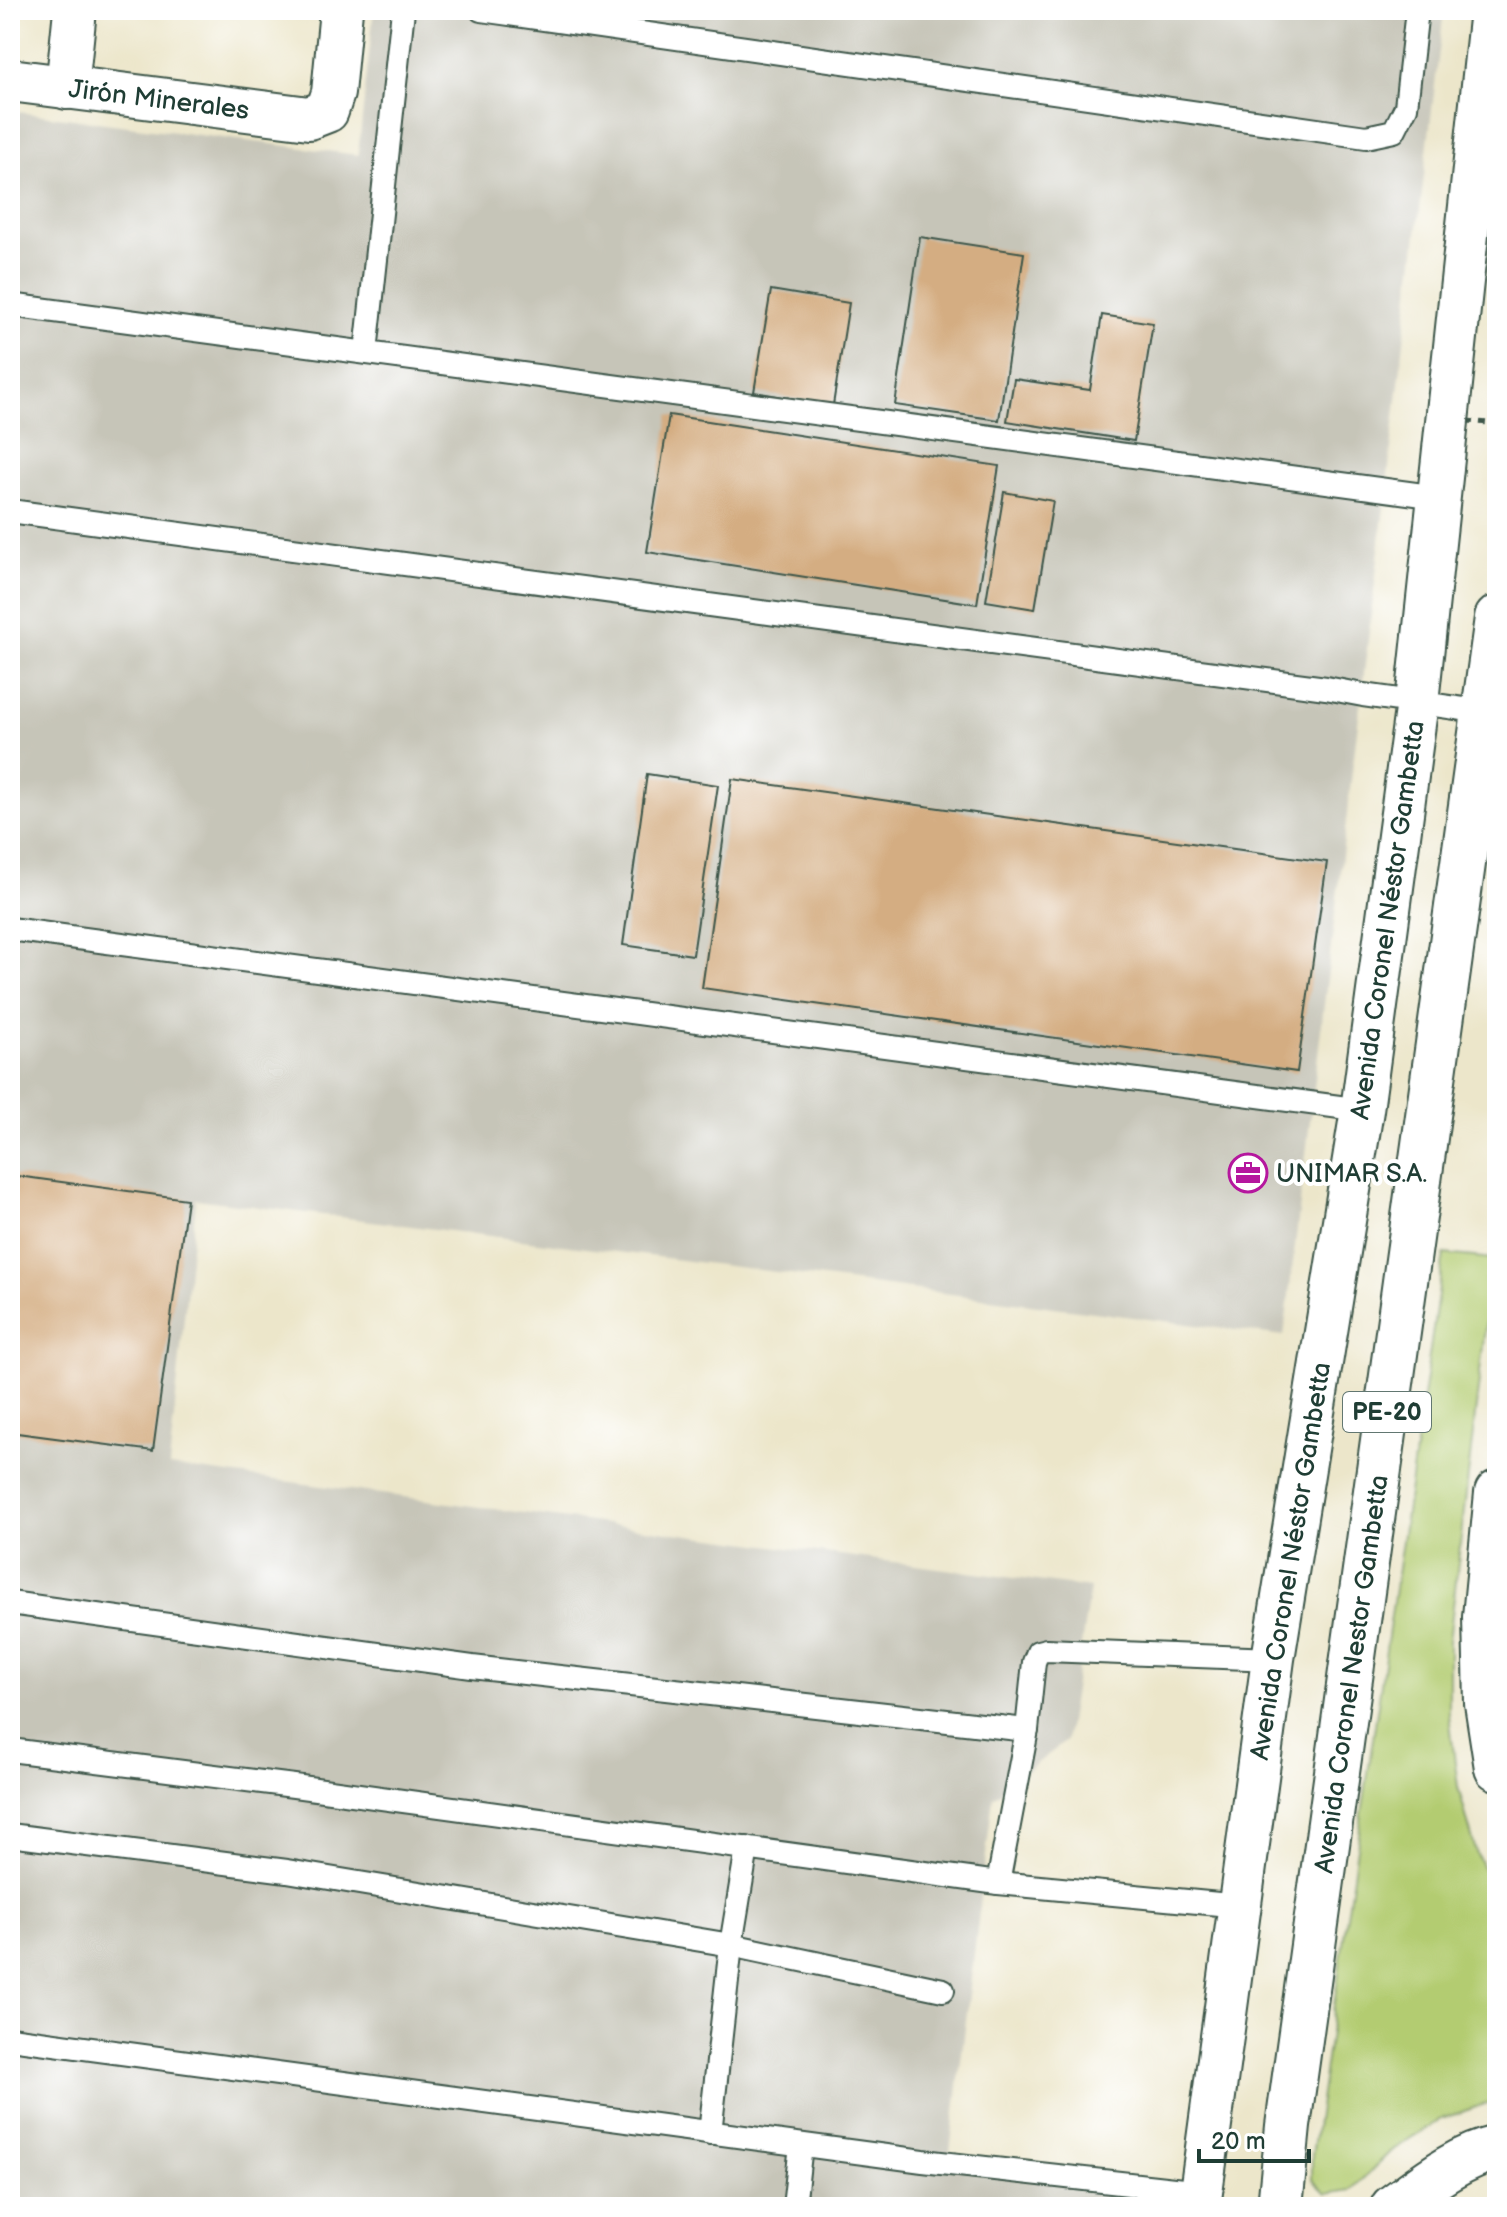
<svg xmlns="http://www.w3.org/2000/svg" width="1507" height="2217" viewBox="0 0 1507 2217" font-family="'Balsamiq Sans',sans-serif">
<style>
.industrial{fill:#c6c5b8}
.green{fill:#b3cc71;stroke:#698452;stroke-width:2}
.building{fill:#d4ad82}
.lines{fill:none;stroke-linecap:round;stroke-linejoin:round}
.lane-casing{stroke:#3e564a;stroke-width:26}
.street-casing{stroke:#3e564a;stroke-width:46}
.highway-casing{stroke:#3e564a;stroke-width:48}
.lane{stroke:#fff;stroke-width:22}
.street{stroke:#fff;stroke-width:42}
.highway{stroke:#fff;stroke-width:44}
.path-bridge{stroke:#3e564a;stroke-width:5;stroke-dasharray:6 6;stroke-linecap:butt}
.labels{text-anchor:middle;stroke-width:8;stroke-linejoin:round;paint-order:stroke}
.shield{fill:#fff;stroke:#627771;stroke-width:2}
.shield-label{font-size:24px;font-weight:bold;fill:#1f3d34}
.street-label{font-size:26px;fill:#1f3d34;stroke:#fff}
.poi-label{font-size:26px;fill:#1f3d34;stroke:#fff;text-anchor:start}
</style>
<rect width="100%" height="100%" fill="#fff"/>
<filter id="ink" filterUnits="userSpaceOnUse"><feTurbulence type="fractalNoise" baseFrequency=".0125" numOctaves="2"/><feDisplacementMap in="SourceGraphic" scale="16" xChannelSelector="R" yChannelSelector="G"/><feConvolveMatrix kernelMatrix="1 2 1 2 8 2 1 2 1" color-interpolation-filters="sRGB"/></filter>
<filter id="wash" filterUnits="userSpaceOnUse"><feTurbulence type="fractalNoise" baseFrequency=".006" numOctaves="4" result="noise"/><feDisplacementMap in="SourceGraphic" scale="32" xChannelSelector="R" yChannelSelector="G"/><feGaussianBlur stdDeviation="1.8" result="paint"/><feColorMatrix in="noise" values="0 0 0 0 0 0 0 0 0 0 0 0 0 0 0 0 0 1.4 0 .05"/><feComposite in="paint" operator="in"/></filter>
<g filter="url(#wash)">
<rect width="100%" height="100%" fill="#ece6ca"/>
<polygon class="industrial" points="374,10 1444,10 1284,1336 196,1199 169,1466 1090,1588 1066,1741 993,1797 949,2160 1128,2182 1156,2204 1156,2207 10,2207 10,111 358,155"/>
<polygon class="green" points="1444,1254 1493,1259 1449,1641 1449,1714 1458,1787 1476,1852 1497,1900 1497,2100 1441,2119 1392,2150 1351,2190 1327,2194 1312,2179 1312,2155"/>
<g id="blocks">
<g class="building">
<polygon points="920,237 1024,253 999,420 895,405"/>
<polygon points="771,290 849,303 833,405 754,392"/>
<polygon points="1102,315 1153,323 1134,441 1007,421 1014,379 1090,390"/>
<polygon points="669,415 999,466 977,604 647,552"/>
<polygon points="1004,492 1053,501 1035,609 986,601"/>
<polygon points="647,774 718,785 693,955 623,945"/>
<polygon points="732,779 1327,862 1297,1072 702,988"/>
<polygon points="10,1175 187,1199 153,1451 10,1432"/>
</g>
</g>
</g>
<g filter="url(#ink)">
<use href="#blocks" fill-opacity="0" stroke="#3e564a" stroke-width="2"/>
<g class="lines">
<g class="lane-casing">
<g id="lane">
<polyline points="481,10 1366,137 1394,131 1406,107 1417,10"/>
<polyline points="10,305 1438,497"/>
<polyline points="366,352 403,10"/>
<polyline points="10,511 1326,688 1363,695 1485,712"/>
<polyline points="10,929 1362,1110"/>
<polyline points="10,1603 472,1667 1027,1730"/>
<polyline points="10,1750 294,1786 998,1883 1240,1906"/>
<polyline points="10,1835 287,1871 731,1945 943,1990"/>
<polyline points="998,1883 1027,1730 1034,1662 1038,1652 1046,1650 1273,1659"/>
<polyline points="10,2038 923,2161 1201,2192"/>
<polyline points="710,2133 731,1945 747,1848"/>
<polyline points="794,2207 801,2145"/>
</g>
</g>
<g class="street-casing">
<g id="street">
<polyline points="10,80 309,118 327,111 333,93 341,10"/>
<polyline points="67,88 75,10"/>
<polyline points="1199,2207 1273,1659 1362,1110 1417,702 1491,10"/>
</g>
</g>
<g class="highway-casing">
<g id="highway">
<polyline points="1497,1493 1485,1617 1487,1703 1497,1768"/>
<polyline points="1280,2207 1288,2126 1497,618"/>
<path d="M1393 2207C1425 2184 1458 2157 1497 2148"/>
</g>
</g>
<use href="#lane" class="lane"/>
<use href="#street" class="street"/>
<use href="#highway" class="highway"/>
<polyline class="path-bridge" points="1468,421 1497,424"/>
</g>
</g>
<defs>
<g id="office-ring" transform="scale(2)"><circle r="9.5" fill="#fff" stroke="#b5179e" stroke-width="1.5"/><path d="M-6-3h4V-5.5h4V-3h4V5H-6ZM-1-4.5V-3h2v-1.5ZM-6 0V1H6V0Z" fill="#b5179e"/></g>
</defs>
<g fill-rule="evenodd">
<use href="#office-ring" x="1248" y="1173"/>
</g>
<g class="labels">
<rect class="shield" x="1343" y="1392" width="88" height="40" rx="6"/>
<g class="shield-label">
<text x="1387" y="1420">PE-20</text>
</g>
<g class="street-label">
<text transform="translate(159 99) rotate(7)" y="9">Jirón Minerales</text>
<text transform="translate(1387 920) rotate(-82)" y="9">Avenida Coronel Néstor Gambetta</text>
<text transform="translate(1290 1561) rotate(-81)" y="9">Avenida Coronel Néstor Gambetta</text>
<text transform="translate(1351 1674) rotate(-82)" y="9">Avenida Coronel Nestor Gambetta</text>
</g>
<g class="poi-label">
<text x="1276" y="1182">UNIMAR S.A.</text>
</g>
</g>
<rect width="1507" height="2217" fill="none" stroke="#fff" stroke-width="40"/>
<path d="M1199 2149v12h110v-12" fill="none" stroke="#1f3d34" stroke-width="4"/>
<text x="1211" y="2149" font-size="24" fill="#1f3d34" stroke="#ffffff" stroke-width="6" paint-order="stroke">20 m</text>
</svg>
